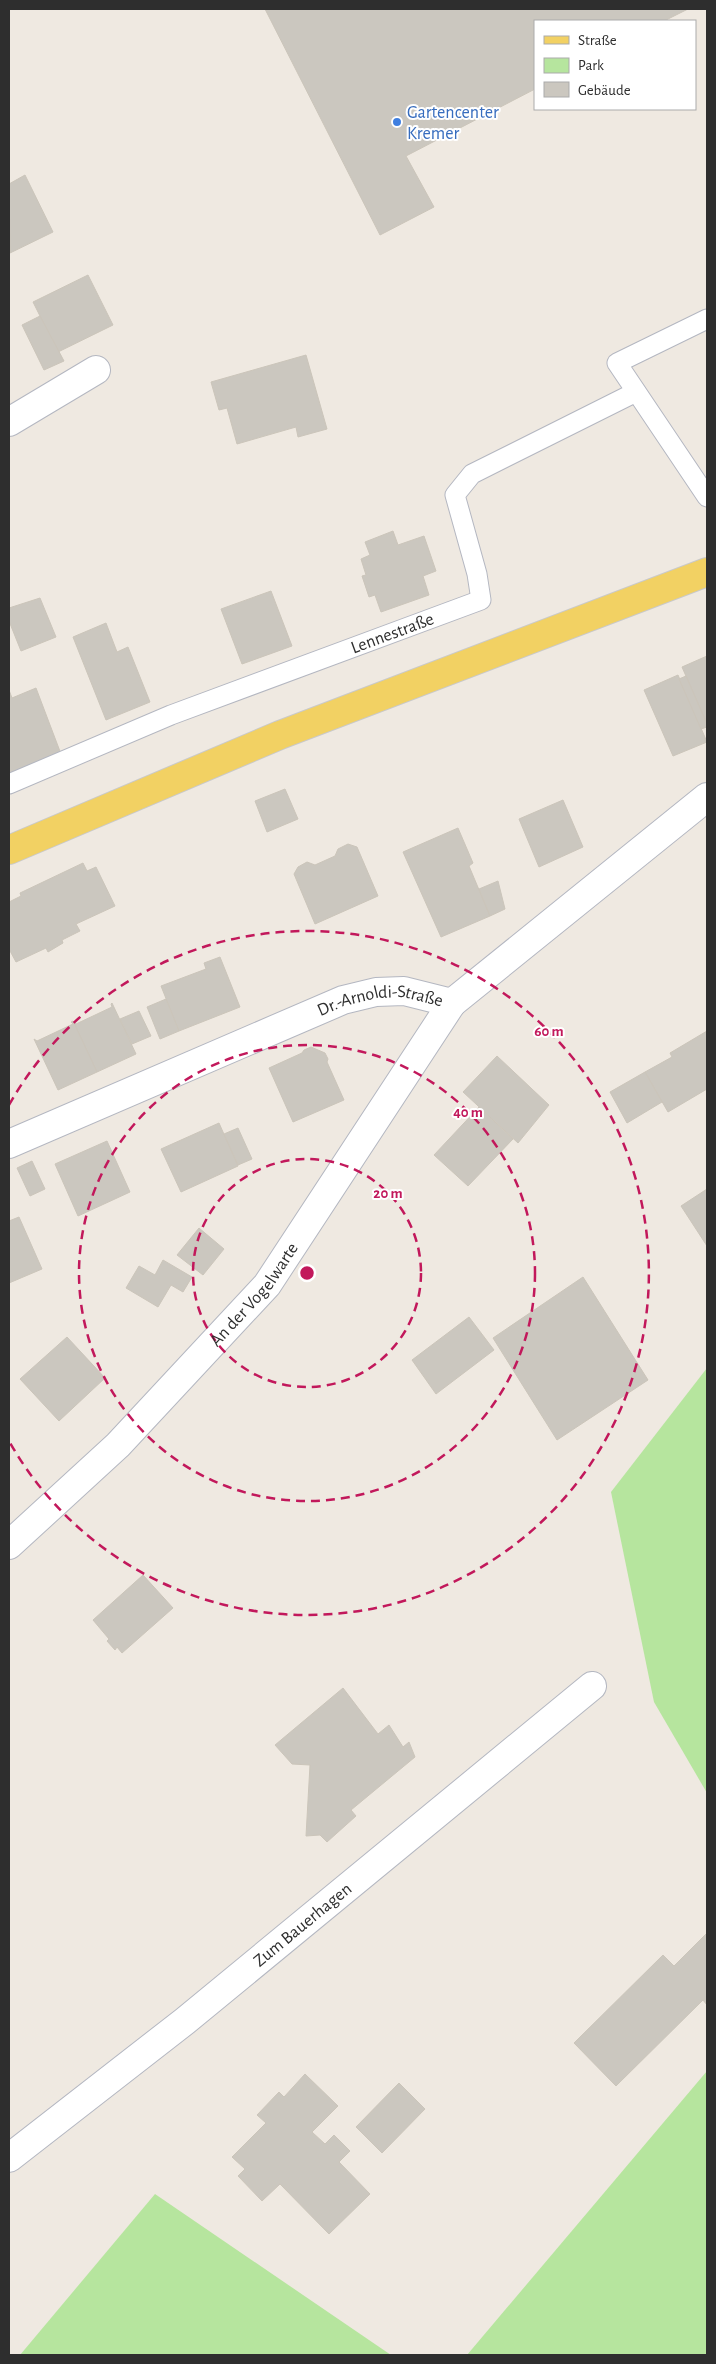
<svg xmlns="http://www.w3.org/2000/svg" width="716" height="2364" viewBox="0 0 716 2364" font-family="'Alegreya Sans',sans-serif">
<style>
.green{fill:#b6e59e}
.building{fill:#cbc7bf;stroke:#cbc5ba}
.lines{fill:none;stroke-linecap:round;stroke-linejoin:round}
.service-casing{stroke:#b4b7c1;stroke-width:21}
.minor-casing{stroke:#b4b7c1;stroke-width:30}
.primary-casing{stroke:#c9c9c9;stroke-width:30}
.service{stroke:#fff;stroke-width:19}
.minor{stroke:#fff;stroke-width:28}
.primary{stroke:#f2d163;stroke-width:28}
.ring{fill:none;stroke:#c2185b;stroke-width:2.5;stroke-dasharray:9 6}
.shop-dot{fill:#3f7fe0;stroke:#fff;stroke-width:2}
.labels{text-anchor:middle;stroke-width:4;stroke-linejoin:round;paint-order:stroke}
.shop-label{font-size:18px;fill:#366cbe;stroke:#fff;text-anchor:start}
.street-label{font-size:18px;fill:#2e2e2e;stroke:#fff}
.centre{fill:#c2185b;stroke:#fff;stroke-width:2.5}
.ring-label{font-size:15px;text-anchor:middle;font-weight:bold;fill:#c2185b;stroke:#fff;stroke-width:4;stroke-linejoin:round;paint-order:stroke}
</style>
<rect width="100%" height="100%" fill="#efe9e1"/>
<g class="green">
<polygon points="707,1368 707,1793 654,1702 611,1492"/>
<polygon points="707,2071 707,2355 467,2355"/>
<polygon points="155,2194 391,2355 20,2355"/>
</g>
<g class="building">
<polygon points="265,9 688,9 664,21 535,21 535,89 406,156 434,207 380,235"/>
<polygon points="25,175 53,232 10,253 9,184"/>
<polygon points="88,275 113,325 58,352 33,302"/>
<polygon points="40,316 64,361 44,370 22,325"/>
<polygon points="306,355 327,429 298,437 296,427 237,444 227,408 219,410 211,382"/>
<polygon points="393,531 398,545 424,536 436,571 423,576 429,595 381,612 375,595 369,597 362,576 366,575 361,559 370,555 365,542"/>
<polygon points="271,591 292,646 242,664 221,609"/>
<polygon points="40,598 56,637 21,651 9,621 9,608"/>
<polygon points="106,623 117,652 128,647 150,702 106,720 73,637"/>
<polygon points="707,656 707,724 682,667"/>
<polygon points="678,675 707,742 673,756 644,690"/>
<polygon points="686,676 707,724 707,727 701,729 679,679"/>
<polygon points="36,688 61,754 9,773 9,690 12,698"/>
<polygon points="285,789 298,819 267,832 255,801"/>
<polygon points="563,800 583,847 539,867 519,819"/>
<polygon points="458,828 473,863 469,866 490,916 441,937 403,852"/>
<polygon points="348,844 357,847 378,896 315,924 294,874 298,867 307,862 315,865 335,856 338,849"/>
<polygon points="83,863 87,871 96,867 115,906 76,924 80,931 62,940 63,943 48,952 46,948 16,962 9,949 9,902 21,896 20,893"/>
<polygon points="498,881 505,909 490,916 479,889"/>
<polygon points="220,957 240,1007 179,1031 161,986 206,969 204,963"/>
<polygon points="166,999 179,1031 160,1039 147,1007"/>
<polygon points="112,1003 136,1054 97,1072 73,1021 76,1024 112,1007 111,1004"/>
<polygon points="139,1011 151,1036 132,1044 120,1019"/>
<polygon points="73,1021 97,1072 58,1090 34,1039 37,1041 73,1024 71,1022"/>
<polygon points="707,1031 707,1089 668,1112 645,1072 672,1057 670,1053"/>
<polygon points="311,1047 325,1053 328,1059 327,1062 344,1100 293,1122 269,1068 302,1053 304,1050"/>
<polygon points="497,1056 549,1105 518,1143 463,1092"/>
<polygon points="645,1072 662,1102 627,1123 610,1092"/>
<polygon points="479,1107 513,1139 468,1186 434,1155"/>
<polygon points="219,1123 238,1166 181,1192 161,1149"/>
<polygon points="238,1128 252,1159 238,1165 224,1134"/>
<polygon points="107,1141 130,1192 78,1216 55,1164"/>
<polygon points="32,1161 45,1189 30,1196 17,1168"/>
<polygon points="707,1189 707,1246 681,1206"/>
<polygon points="19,1217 42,1269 9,1283 9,1221"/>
<polygon points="199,1228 224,1249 203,1275 177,1255"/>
<polygon points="163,1260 192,1277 183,1292 171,1285 158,1307 126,1288 139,1266 155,1275"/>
<polygon points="583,1277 648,1380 557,1440 493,1338"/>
<polygon points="469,1317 494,1350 436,1394 412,1360"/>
<polygon points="67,1337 105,1378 59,1421 20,1379"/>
<polygon points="143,1575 173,1608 122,1653 117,1647 115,1650 107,1641 109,1639 93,1620"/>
<polygon points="343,1688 378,1734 389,1725 403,1747 409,1742 415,1757 351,1810 356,1816 327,1842 320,1835 306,1836 310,1765 292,1764 275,1745"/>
<polygon points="707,1933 707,2005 703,2000 616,2086 574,2043 663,1955 674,1966"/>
<polygon points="305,2074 338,2106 312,2132 325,2144 334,2135 350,2151 339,2162 370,2194 329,2234 280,2184 262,2201 238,2176 245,2169 232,2157 266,2123 257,2115 279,2092 284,2097"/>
<polygon points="399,2083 425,2109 382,2153 356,2127"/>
</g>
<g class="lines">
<g class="service-casing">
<g id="service">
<polyline points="707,319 617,363 707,497"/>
<path id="s1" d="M9 784 171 715 481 600 477 574 455 495 472 474 636 392"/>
</g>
</g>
<g class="minor-casing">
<g id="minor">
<polyline points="9,422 96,370"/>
<path id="s2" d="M9 1144 343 1000 376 992 404 991 452 1003 707 797"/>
<path id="s3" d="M9 1545 118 1445 267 1285 452 1003"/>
<path id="s4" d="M9 2158 185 2021 592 1686"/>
</g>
</g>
<g class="primary-casing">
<polyline id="primary" points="9,850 280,735 707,572"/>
</g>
<use href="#service" class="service"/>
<use href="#minor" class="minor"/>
<use href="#primary" class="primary"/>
</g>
<g class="ring">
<circle cx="307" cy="1273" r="114"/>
<circle cx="307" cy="1273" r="228"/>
<path d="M9 1105A342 342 0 1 1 9 1441"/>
</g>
<circle class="shop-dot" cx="397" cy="122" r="5"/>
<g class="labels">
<g class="shop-label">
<text x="407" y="118">Gartencenter<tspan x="407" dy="21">Kremer</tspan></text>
</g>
<g class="street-label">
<text dy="6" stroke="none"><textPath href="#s1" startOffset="412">Lennestraße</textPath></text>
<text dy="6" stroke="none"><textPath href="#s2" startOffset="401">Dr.-Arnoldi-Straße</textPath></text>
<text dy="6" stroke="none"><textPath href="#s3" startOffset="351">An der Vogelwarte</textPath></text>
<text dy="6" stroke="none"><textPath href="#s4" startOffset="375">Zum Bauerhagen</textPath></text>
</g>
</g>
<circle cx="307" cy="1273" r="8" class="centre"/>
<g class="ring-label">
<text x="549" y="1036">60 m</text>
<text x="468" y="1117">40 m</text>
<text x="388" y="1198">20 m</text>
</g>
<rect width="716" height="2364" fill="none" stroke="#2e2e2e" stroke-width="20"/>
<rect x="534" y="20" width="162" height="90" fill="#ffffff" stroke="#ababab"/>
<rect x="544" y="36" width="25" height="8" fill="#f2d163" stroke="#ababab"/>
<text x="578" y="45" font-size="15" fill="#2e2e2e">Straße</text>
<rect x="544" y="58" width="25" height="15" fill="#b6e59e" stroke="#ababab"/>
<text x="578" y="70" font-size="15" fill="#2e2e2e">Park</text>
<rect x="544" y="82" width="25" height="15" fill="#cbc7bf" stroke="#ababab"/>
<text x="578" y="95" font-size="15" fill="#2e2e2e">Gebäude</text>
</svg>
